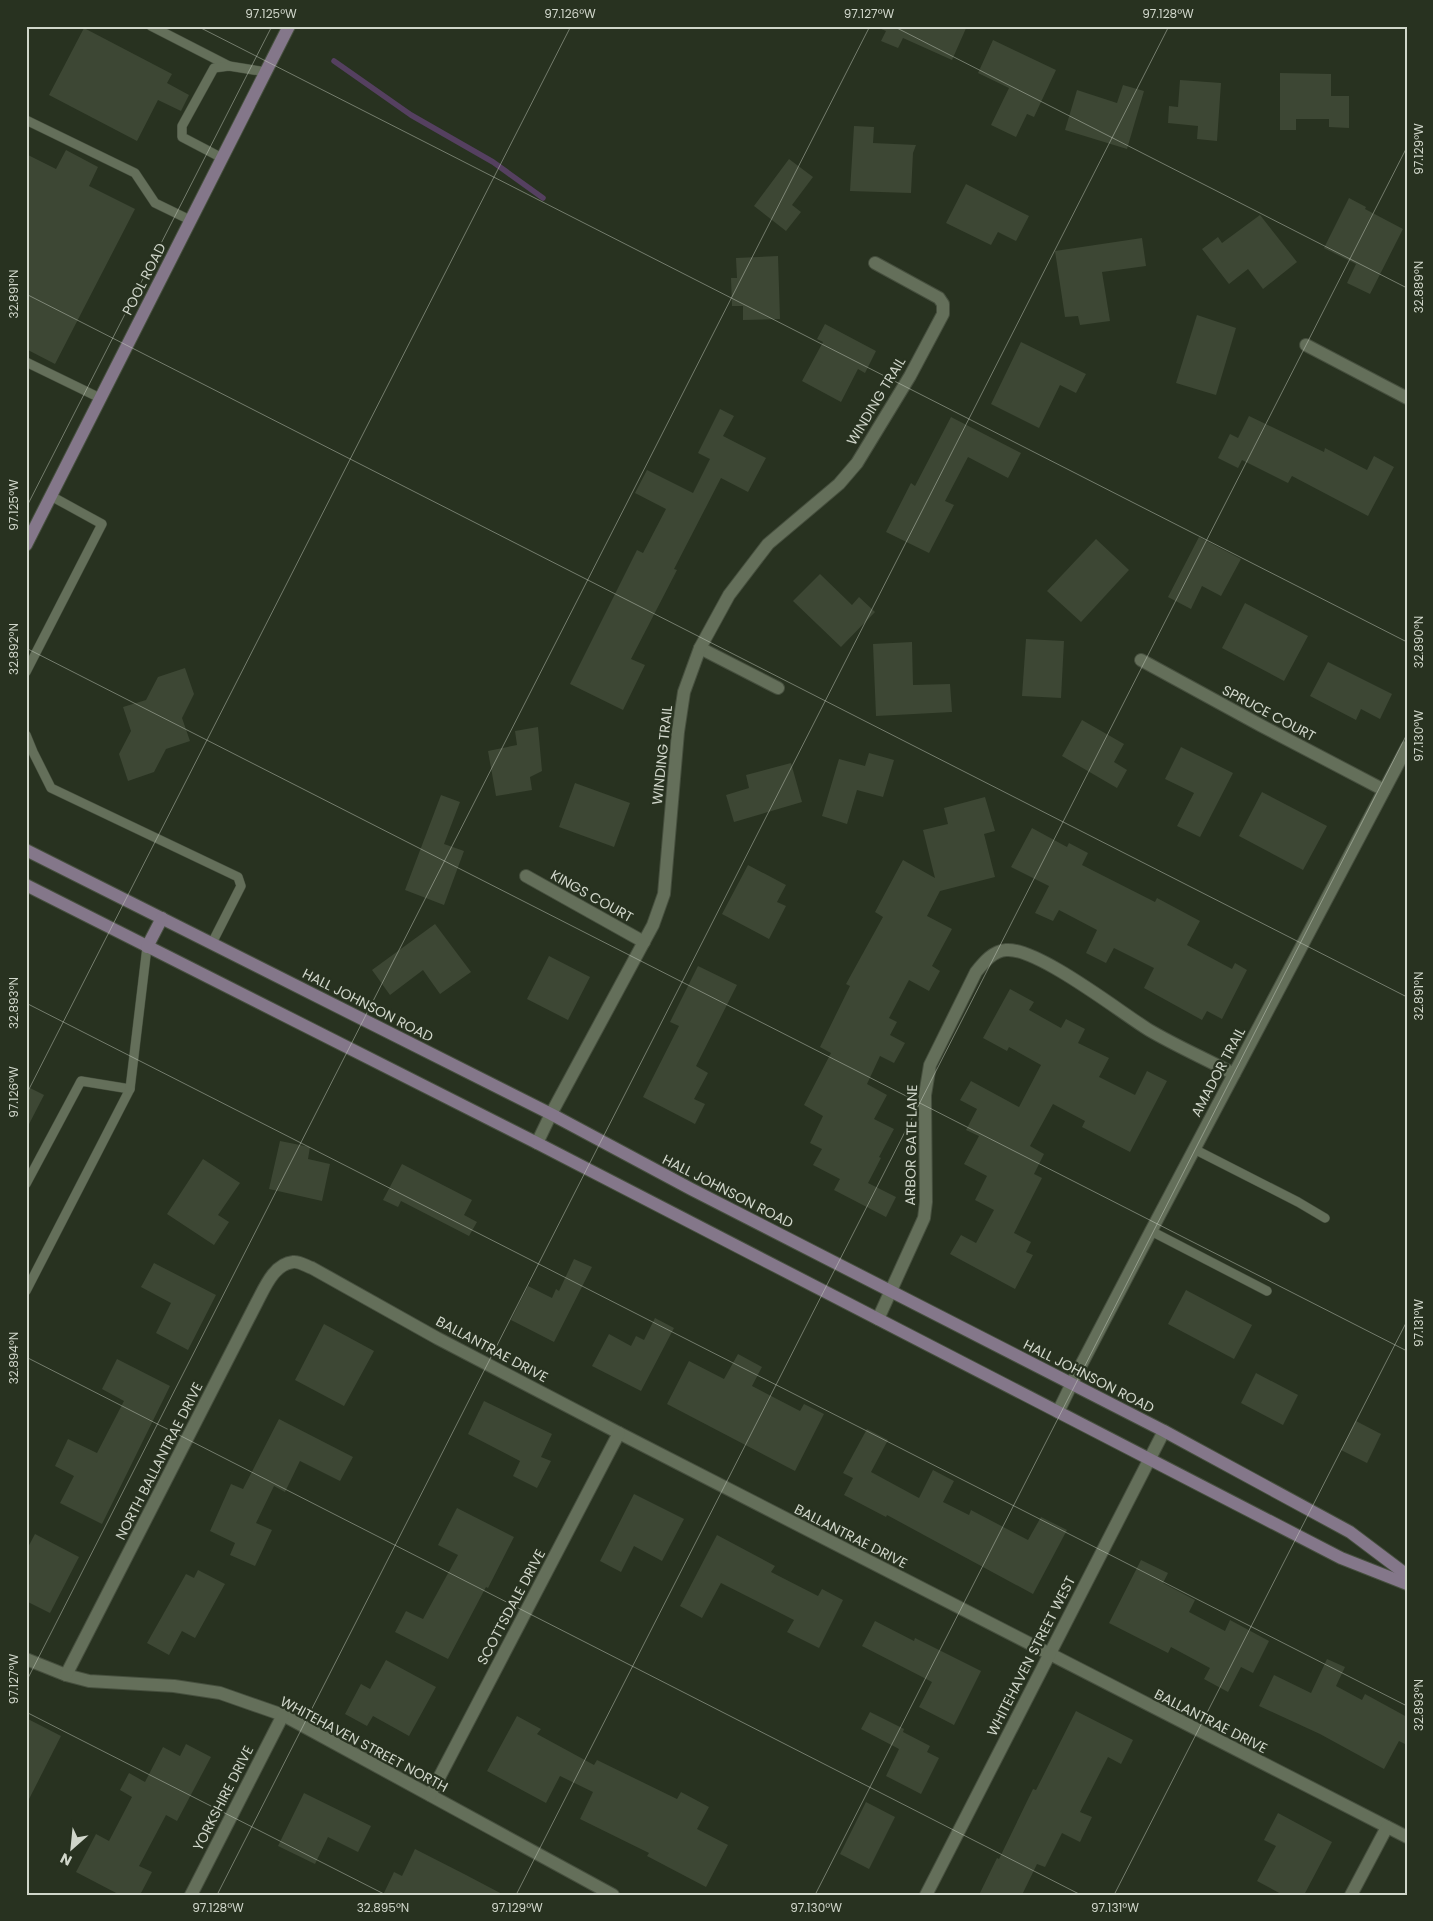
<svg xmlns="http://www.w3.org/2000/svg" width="1433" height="1921" viewBox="0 0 1433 1921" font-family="Poppins,sans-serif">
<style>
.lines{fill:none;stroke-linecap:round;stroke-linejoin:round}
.stream{stroke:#554060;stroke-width:5.5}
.building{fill:#3d4734}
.lane-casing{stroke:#464f3e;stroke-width:10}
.street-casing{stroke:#464f3e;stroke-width:14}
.secondary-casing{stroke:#464f3e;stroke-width:14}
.lane{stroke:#646f5a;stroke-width:9}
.street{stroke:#646f5a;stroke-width:12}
.secondary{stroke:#84778a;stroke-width:12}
.ticks{fill:none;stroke:#d0d6ca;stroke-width:1;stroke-opacity:0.45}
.labels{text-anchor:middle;stroke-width:4.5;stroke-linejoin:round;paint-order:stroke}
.street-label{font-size:14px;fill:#d0d6ca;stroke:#283220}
.neatline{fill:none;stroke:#d0d6ca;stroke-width:2}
.ticks-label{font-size:12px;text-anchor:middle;fill:#d0d6ca}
</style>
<rect width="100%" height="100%" fill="#283220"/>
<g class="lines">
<polyline class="stream" points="334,61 411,115 493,162 543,198"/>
</g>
<g class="building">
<polygon points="874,26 967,26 952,60 903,38 898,48 881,41 886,31"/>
<polygon points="84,28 172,74 167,83 189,95 181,111 158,100 137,141 49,95"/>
<polygon points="993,40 1056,70 1034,117 1027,114 1016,137 991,125 1009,88 978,73"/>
<polygon points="1280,73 1331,74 1331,96 1349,96 1349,128 1329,127 1329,119 1296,119 1296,130 1280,130"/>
<polygon points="1180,80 1221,83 1217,141 1197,139 1198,126 1168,123 1169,106 1178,107"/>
<polygon points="1123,85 1144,91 1127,149 1065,130 1077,90 1117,103"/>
<polygon points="854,126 874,127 873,143 916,145 913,153 911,193 850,191"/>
<polygon points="66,150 98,167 89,186 135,209 55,364 26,349 26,154 56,169"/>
<polygon points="789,159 813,177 792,205 801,212 786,231 754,206"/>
<polygon points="966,184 1029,216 1016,241 998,232 991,245 946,223"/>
<polygon points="1349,198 1366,207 1365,209 1403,229 1370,294 1347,283 1356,264 1324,248"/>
<polygon points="1260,215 1297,262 1263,289 1248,269 1229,284 1202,249 1218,237 1222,243"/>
<polygon points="1142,238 1146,266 1102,272 1110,321 1080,325 1078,316 1065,317 1055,251"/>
<polygon points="778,256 780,319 743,320 743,306 732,306 731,278 737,278 736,258"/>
<polygon points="1197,315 1236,328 1216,395 1176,383"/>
<polygon points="825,324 876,351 865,373 858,369 841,402 802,381 823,342 817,339"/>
<polygon points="1021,342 1086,374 1076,393 1060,385 1039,428 991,404"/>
<polygon points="720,409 734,416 723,436 766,458 748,492 721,478 674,569 677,570 631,659 645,665 623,710 570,684 637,550 643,553 666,509 635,493 647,470 693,493 710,459 698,453"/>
<polygon points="1249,416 1324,452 1325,448 1367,470 1374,456 1394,467 1368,516 1292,476 1288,483 1242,460 1238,468 1218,458 1230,434 1238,438"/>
<polygon points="951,417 1021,453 1008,478 968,457 945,501 954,505 929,553 886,532 911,483 915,486"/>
<polygon points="1199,537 1241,559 1221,596 1202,586 1191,609 1168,597"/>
<polygon points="1096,539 1129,570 1081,622 1047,591"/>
<polygon points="820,574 852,605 859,597 875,612 841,647 793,601"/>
<polygon points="1245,603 1308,636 1284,681 1222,648"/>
<polygon points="1026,639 1064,641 1061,698 1022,696"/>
<polygon points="912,642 913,685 950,684 952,712 876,716 873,644"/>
<polygon points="1328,662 1392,694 1380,719 1361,709 1356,720 1310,696"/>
<polygon points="185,668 194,694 182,718 190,741 166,749 154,772 128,781 119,754 131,731 123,707 146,700 158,677"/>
<polygon points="1082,720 1124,744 1114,762 1127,770 1117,788 1062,756"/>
<polygon points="538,727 542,771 530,777 532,790 496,796 488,751 517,745 515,731"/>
<polygon points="1181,747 1233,773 1200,837 1177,826 1194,793 1165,779"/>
<polygon points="869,753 894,760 883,797 857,790 847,824 822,816 839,759 865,766"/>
<polygon points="791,763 802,802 734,822 726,795 749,788 746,775"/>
<polygon points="575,783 630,803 614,847 559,827"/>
<polygon points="1262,792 1327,826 1303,870 1239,836"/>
<polygon points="441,795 460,802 444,844 464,851 444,905 405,890"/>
<polygon points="985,797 995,831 984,834 995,877 940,891 927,916 952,929 932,966 940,971 929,991 909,980 889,1018 897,1022 890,1035 905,1043 894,1063 880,1056 867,1084 887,1095 874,1119 894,1129 879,1157 881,1158 868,1183 896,1197 886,1217 834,1190 840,1179 813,1165 822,1149 810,1143 823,1116 804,1105 831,1053 820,1047 850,986 846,984 883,917 875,912 903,860 935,878 923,830 948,824 944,808"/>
<polygon points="1032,828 1067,847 1069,843 1088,853 1082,865 1155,902 1157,898 1200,921 1187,945 1232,969 1235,963 1247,970 1222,1019 1207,1011 1202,1020 1144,988 1154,968 1114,948 1106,963 1086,953 1097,930 1059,910 1053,921 1035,913 1049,886 1011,867"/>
<polygon points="748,865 786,885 777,902 786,906 769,939 722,914"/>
<polygon points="435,924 471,972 440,994 423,970 390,995 372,970"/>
<polygon points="549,956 590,977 568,1020 527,999"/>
<polygon points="698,966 737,985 696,1066 708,1073 694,1099 705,1104 695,1124 643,1097 679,1026 670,1022"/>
<polygon points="1010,989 1034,1002 1029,1010 1061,1028 1066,1019 1085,1029 1078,1043 1109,1058 1099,1077 1135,1095 1147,1071 1167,1081 1130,1152 1082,1127 1085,1121 1053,1104 1030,1146 1044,1154 1034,1174 1042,1178 1014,1233 1031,1242 1026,1252 1033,1255 1015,1289 950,1254 961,1235 976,1243 994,1210 975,1200 987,1176 964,1164 979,1136 966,1130 977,1109 960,1100 971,1081 1019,1107 1041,1065 1009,1047 1007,1051 983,1038"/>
<polygon points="26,1086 44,1095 26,1130"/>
<polygon points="280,1141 310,1147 308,1159 330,1164 322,1201 269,1189"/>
<polygon points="203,1159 240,1183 218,1215 229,1222 214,1245 167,1214"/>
<polygon points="402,1164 472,1200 464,1215 477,1222 469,1236 401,1201 398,1207 383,1200"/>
<polygon points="574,1259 592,1267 554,1342 511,1320 528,1286 552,1298 556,1289 559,1291"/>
<polygon points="154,1263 216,1295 188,1350 156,1333 171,1303 141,1287"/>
<polygon points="1186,1290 1252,1325 1234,1359 1168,1324"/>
<polygon points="655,1318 674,1328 641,1391 592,1366 609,1334 631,1346 636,1336 644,1340"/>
<polygon points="324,1324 374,1351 344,1406 295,1380"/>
<polygon points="738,1354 762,1367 752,1386 800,1411 804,1404 824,1414 795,1471 667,1404 689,1361 724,1379"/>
<polygon points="117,1359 170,1386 102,1524 60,1503 74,1476 55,1466 68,1439 97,1453 124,1401 102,1389"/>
<polygon points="1256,1373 1298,1395 1283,1425 1241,1403"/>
<polygon points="484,1401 552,1434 541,1457 551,1461 537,1488 513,1476 520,1461 468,1434"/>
<polygon points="279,1419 353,1457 340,1481 300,1461 285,1492 274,1486 256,1523 272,1530 255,1566 230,1555 235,1543 210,1531 231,1484 243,1489"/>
<polygon points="1356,1421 1381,1434 1367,1463 1341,1450"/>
<polygon points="867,1429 888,1440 871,1472 919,1498 933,1470 954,1481 943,1502 969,1515 971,1510 1028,1540 1041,1517 1067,1530 1033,1594 887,1515 886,1517 844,1495 853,1478 843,1473"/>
<polygon points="634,1494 684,1519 662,1561 634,1546 621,1572 600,1561"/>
<polygon points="457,1508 514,1537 488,1588 486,1587 448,1659 395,1632 406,1611 423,1619 458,1555 438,1545"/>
<polygon points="35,1534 79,1557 50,1613 26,1601 26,1551"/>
<polygon points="717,1535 775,1566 771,1572 818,1596 822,1589 843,1600 819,1648 787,1632 794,1620 721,1583 702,1618 680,1606"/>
<polygon points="1141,1560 1168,1573 1163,1583 1195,1600 1189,1612 1225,1631 1230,1620 1269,1641 1253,1673 1241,1667 1228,1692 1204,1679 1210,1668 1171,1647 1168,1653 1109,1623"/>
<polygon points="198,1570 225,1584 195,1638 182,1631 169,1655 147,1643 186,1574 194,1578"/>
<polygon points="875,1621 914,1641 915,1638 981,1671 954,1725 919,1707 932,1682 862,1646"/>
<polygon points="1327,1659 1345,1667 1336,1686 1362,1700 1365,1694 1407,1717 1407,1745 1399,1741 1384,1769 1320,1734 1259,1706 1274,1675 1311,1693"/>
<polygon points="386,1660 436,1687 409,1736 373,1716 367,1726 345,1714 361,1684 370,1689"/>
<polygon points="1076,1711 1133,1740 1121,1764 1108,1757 1080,1812 1092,1817 1080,1842 1062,1833 1045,1867 1037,1864 1022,1895 979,1895 997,1858 999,1859 1033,1789 1036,1790"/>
<polygon points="870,1712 904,1729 903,1732 930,1746 927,1752 939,1758 921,1794 886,1776 899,1749 861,1729"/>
<polygon points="517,1716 541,1729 537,1734 594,1765 597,1760 677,1799 681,1792 709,1807 697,1829 728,1845 706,1887 647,1856 649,1853 580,1819 593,1792 560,1776 546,1803 487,1771"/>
<polygon points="26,1718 61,1736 26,1805"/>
<polygon points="186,1744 211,1757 177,1821 166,1815 139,1866 152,1872 140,1895 120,1895 76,1872 96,1834 109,1841 132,1797 120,1790 129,1773 145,1782 163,1747 180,1756"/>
<polygon points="304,1793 371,1826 358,1852 328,1837 315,1864 278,1846"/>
<polygon points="866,1802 895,1817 869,1869 840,1854"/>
<polygon points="1278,1813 1332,1842 1304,1895 1283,1895 1257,1881 1276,1846 1264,1840"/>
<polygon points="415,1849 466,1875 504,1895 383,1895 394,1872 402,1876"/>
</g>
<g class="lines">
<g class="lane-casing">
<g id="lane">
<polyline points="151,26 229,66"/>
<polyline points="26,120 135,173 155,203 190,220"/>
<polyline points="222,158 182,137 182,126 214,68 229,66 266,72"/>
<polyline points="26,362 100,398"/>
<polyline points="26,672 102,524 51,496"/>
<polyline points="26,735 33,752 51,788 238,877 241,886 212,943"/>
<polyline points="1194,1149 1298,1202 1325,1218"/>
<polyline points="26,1184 81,1081 130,1089"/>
<polyline points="1151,1231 1267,1291"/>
<polyline points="26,1291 130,1089 147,947"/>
</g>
</g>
<g class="street-casing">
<g id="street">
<polyline points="1306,345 1407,398"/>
<polyline points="700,648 778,688"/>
<polyline points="1141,660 1260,725 1384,790"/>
<polyline points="526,876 644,942"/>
<polyline points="537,1143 551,1114 653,925 664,894 678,732 684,692 700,648 729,595 768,544 839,484 857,463 910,376 943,314 943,304 939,298 875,263"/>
<path d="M878 1319 924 1218 926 1202 925 1095 930 1065 976 972C984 962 993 951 1006 950 1037 947 1120 1012 1149 1030 1176 1046 1206 1059 1234 1074"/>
<polyline points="1058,1412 1079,1369 1151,1231 1407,747"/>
<polyline points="26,1659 66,1675 89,1681 174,1686 220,1693 283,1715 613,1895"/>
<path d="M66 1675 257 1302C265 1287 274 1264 293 1262 299 1261 306 1266 312 1268L437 1338 619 1433 1407 1837"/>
<polyline points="430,1795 619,1433"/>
<polyline points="191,1895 283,1715"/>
<polyline points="926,1895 1164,1431"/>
<polyline points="1351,1895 1387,1827"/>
</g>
</g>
<g class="secondary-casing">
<g id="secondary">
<polyline points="26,545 289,26"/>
<polyline points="26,850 551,1114 691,1189 1164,1431 1350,1532 1407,1575"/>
<polyline points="26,885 537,1143 1341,1558 1407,1584"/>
<polyline points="147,947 162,918"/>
</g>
</g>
<use href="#lane" class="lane"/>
<use href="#street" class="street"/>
<use href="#secondary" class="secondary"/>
</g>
<path class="ticks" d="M197 26 1407 642M893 26 1407 288M26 294 1407 997M26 508 272 26M26 648 1407 1351M26 1003 1407 1706M26 1095 571 26M26 1357 1081 1895M26 1682 870 26M26 1712 386 1895M217 1895 1169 26M516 1895 1407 147M815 1895 1407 734M1114 1895 1407 1321"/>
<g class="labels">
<g class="street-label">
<text transform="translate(144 279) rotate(-63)" y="5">POOL ROAD</text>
<text transform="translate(876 401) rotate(-59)" y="5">WINDING TRAIL</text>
<text transform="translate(1269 713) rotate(28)" y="5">SPRUCE COURT</text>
<text transform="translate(662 755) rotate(-84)" y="5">WINDING TRAIL</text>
<text transform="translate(592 896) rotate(29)" y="5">KINGS COURT</text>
<text transform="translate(368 1005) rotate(27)" y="5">HALL JOHNSON ROAD</text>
<text transform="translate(1218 1072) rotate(-62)" y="5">AMADOR TRAIL</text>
<text transform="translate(911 1145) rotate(-89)" y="5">ARBOR GATE LANE</text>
<text transform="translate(728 1191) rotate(27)" y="5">HALL JOHNSON ROAD</text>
<text transform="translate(492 1349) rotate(28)" y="5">BALLANTRAE DRIVE</text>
<text transform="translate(1089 1376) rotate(27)" y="5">HALL JOHNSON ROAD</text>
<text transform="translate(159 1461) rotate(-63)" y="5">NORTH BALLANTRAE DRIVE</text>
<text transform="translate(851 1536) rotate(27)" y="5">BALLANTRAE DRIVE</text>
<text transform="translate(511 1607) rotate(-62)" y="5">SCOTTSDALE DRIVE</text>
<text transform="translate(1031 1656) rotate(-63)" y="5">WHITEHAVEN STREET WEST</text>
<text transform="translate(1211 1721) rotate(27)" y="5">BALLANTRAE DRIVE</text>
<text transform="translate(364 1744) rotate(28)" y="5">WHITEHAVEN STREET NORTH</text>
<text transform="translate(223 1798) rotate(-63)" y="5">YORKSHIRE DRIVE</text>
</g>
</g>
<rect width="1433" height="1921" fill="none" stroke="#283220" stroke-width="55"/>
<g transform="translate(72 1848) rotate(207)" stroke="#283220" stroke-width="4" paint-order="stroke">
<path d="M0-4L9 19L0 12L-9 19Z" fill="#d0d6ca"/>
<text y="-8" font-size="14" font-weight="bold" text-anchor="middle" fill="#d0d6ca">N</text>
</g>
<rect x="28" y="28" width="1378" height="1866" class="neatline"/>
<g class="ticks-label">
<text x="271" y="18">97.125°W</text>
<text x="570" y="18">97.126°W</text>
<text x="869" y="18">97.127°W</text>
<text x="1168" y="18">97.128°W</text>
<text transform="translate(1419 149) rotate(-90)" y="4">97.129°W</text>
<text transform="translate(1419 287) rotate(-90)" y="4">32.889°N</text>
<text transform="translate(14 294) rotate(-90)" y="4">32.891°N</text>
<text transform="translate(14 505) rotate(-90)" y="4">97.125°W</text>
<text transform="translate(1419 642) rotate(-90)" y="4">32.890°N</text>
<text transform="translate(14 649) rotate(-90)" y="4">32.892°N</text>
<text transform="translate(1419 736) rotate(-90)" y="4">97.130°W</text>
<text transform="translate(1419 996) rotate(-90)" y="4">32.891°N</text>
<text transform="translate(14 1003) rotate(-90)" y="4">32.893°N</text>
<text transform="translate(14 1092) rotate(-90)" y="4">97.126°W</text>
<text transform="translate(1419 1323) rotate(-90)" y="4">97.131°W</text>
<text transform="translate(14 1358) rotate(-90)" y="4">32.894°N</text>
<text transform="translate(14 1679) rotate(-90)" y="4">97.127°W</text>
<text transform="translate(1419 1705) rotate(-90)" y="4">32.893°N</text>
<text x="218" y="1912">97.128°W</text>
<text x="383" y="1912">32.895°N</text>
<text x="517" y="1912">97.129°W</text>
<text x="816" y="1912">97.130°W</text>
<text x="1115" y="1912">97.131°W</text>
</g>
</svg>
